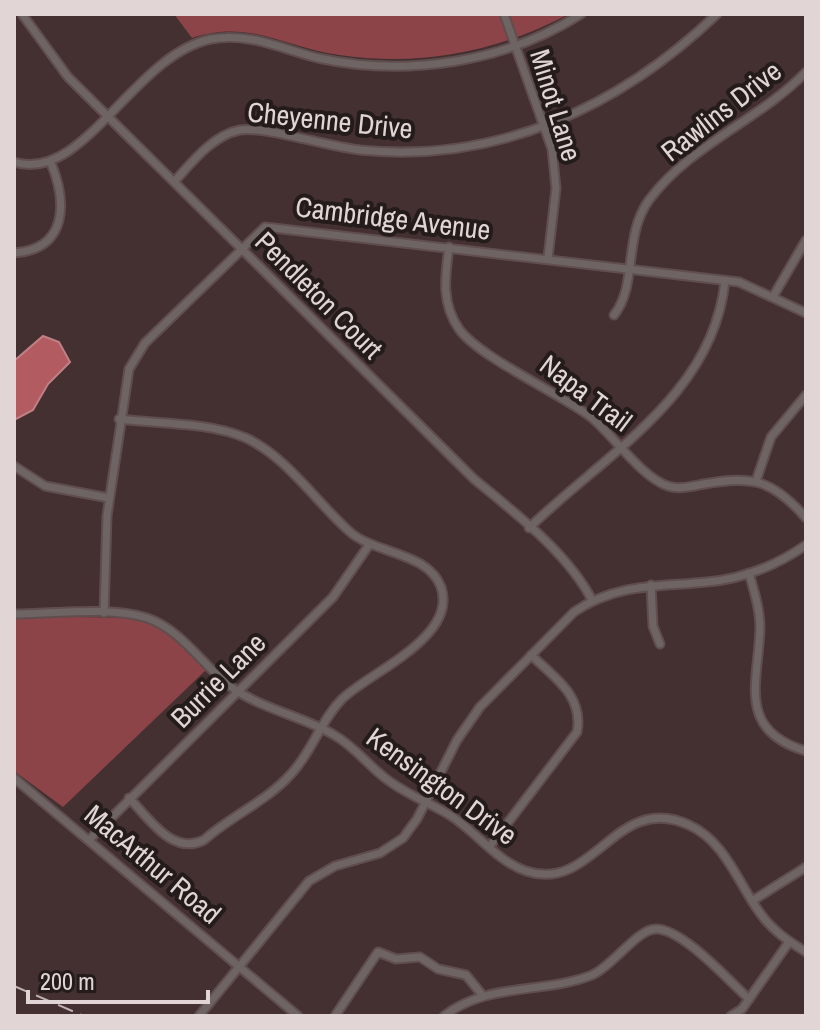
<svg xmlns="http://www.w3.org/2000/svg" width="820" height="1030" viewBox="0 0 820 1030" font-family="'Archivo Narrow',sans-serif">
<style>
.green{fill:#8c4449}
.water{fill:#b25c61;stroke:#c08084;stroke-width:2}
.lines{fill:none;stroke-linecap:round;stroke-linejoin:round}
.minor-casing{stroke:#604e4f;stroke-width:11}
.minor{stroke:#6e6464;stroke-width:7}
.rail{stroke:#c1b2b3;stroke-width:2;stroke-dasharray:16 8;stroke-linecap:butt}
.labels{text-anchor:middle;stroke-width:8;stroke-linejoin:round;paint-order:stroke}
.street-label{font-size:28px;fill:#e2d5d5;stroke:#241b1b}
</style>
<rect width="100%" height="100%" fill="#443031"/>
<g class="green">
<path d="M174 14H569C497 52 420 67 339 55 284 47 249 19 192 38Z"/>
<polygon points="14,616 137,618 161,627 206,670 63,807 14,771"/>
</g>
<polygon class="water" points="43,336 59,342 70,362 48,384 33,410 14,420 14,361"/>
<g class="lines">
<g class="minor-casing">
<g id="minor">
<path d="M22 14 68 77 474 479C515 513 567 552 592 600"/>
<polyline points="504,14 552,149 556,188 548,258"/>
<path d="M14 162C84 184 133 55 211 39 249 32 282 49 318 58 406 77 504 63 581 14"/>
<path d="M174 182C192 162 213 135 240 130 265 126 329 147 360 150 497 164 620 107 717 14"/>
<path d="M449 247C445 277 441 303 459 329 479 357 559 393 591 417 613 435 642 478 668 486 679 490 692 486 704 484 752 475 773 480 806 518"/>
<path d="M14 253C68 249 67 202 51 163"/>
<polyline points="774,295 806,240"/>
<path d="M614 315C638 285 623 236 649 200 691 144 758 121 806 72"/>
<path d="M119 419C159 424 209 422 246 438 287 457 316 502 350 532 375 554 428 552 441 587 458 637 370 672 342 699 321 720 312 752 291 774 267 801 231 816 204 840 172 856 149 818 129 798"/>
<polyline points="14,466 45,486 109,498"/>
<polyline points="756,481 771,437 806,395"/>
<path d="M529 528C606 453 713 396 725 281"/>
<path d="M749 573C754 591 760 609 760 628 759 680 735 730 806 751"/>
<polyline points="651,585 653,626 660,644"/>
<polyline points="104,613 107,516 129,369 145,343 265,227 739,282 806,313"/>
<path d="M14 614C53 614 110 606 147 618 182 630 202 665 230 686 262 710 301 715 334 735 354 746 367 764 385 778 404 793 427 802 448 814 475 830 496 861 526 871 594 894 615 791 689 825 725 841 738 883 760 913 772 930 788 941 806 952"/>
<polyline points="14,778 298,1016"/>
<polyline points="90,839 333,597 369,545"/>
<path d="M490 846 577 732C584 696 554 677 531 655"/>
<polyline points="752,901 806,867"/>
<path d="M199 1016 309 881 335 866 380 853 403 838 417 819 457 740 480 707 574 612C617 583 658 587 707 582 743 579 777 565 806 545"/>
<polyline points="335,1016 378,952 396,959 420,957 438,969 466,975 483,996"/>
<path d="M444 1016C487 982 545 994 592 975 613 966 637 929 656 929 683 929 729 981 749 999"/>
<polyline points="731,1016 742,1009 789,942"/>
</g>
</g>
<use href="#minor" class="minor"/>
<polyline class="rail" points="14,986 84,1016"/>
</g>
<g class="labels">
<g class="street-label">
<text transform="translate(556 105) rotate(73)" y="10">Minot Lane</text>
<text transform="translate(721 111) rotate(-38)" y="10">Rawlins Drive</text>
<text transform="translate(330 120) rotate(6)" y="10">Cheyenne Drive</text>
<text transform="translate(393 218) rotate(7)" y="10">Cambridge Avenue</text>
<text transform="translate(319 295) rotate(45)" y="10">Pendleton Court</text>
<text transform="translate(586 393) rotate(37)" y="10">Napa Trail</text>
<text transform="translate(218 680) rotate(-45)" y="10">Burrie Lane</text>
<text transform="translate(442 786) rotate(36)" y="10">Kensington Drive</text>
<text transform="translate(153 864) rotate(40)" y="10">MacArthur Road</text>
</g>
</g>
<rect width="820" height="1030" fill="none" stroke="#e2d5d5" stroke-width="32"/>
<path d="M28 990v12h180v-12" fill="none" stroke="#e2d5d5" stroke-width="4"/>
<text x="40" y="990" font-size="24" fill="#e2d5d5" stroke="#241b1b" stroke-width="6" paint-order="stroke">200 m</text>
</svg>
